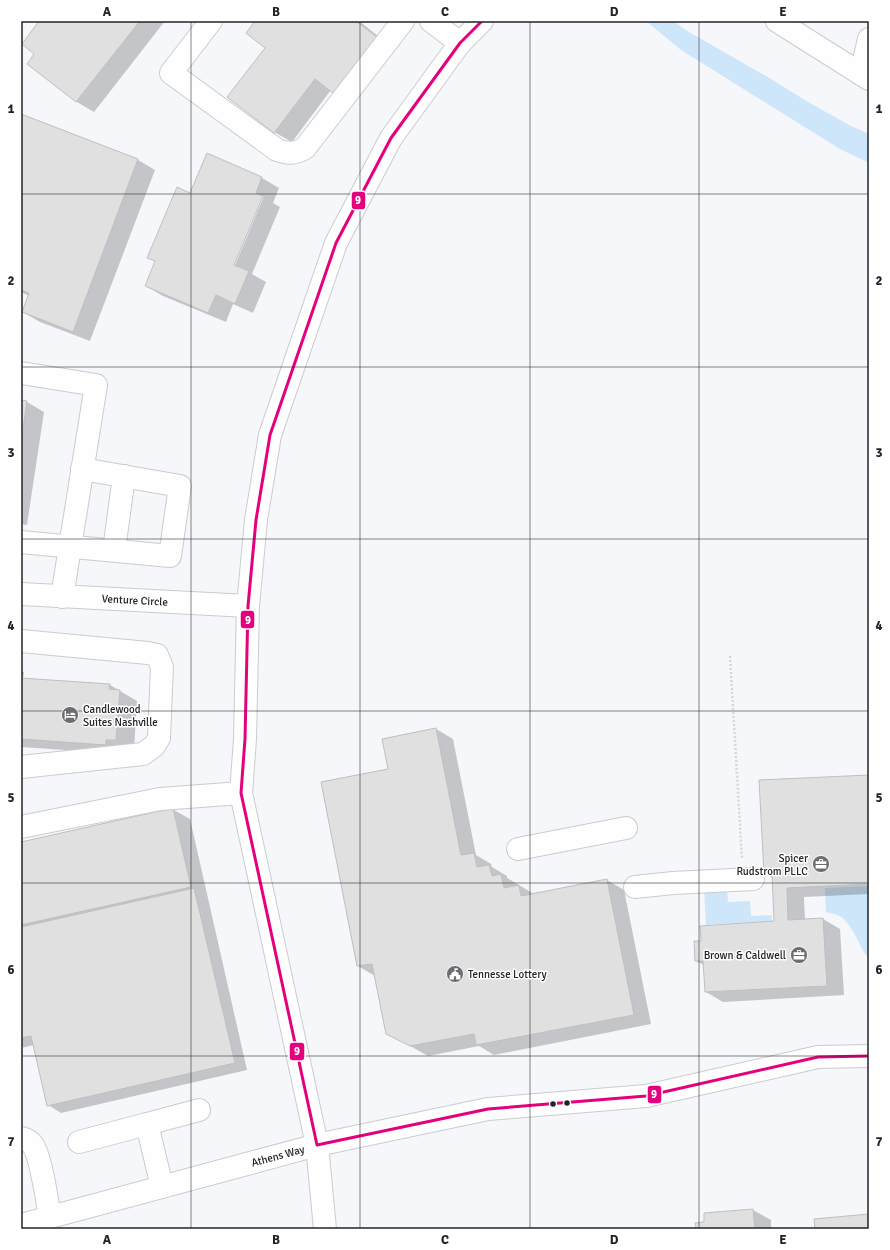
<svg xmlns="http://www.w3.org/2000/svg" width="890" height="1250" viewBox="0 0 890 1250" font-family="Signika,sans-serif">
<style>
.water{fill:#cee6fa}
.shadow{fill:#0003;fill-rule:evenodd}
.building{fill:#e0e0e0;stroke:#bfbfbf}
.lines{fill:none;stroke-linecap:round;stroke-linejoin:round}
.minor-casing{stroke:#caccce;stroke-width:24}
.path{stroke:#d5d6d8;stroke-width:2.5;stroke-dasharray:2 2;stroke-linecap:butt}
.minor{stroke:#fefefe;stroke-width:22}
.bus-1-casing{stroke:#fff;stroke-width:6}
.bus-1{stroke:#e5007d;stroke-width:3}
.grid{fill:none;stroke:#222326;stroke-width:1;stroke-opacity:0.55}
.bus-dot{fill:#222326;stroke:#fff;stroke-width:1.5}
.labels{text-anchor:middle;stroke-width:3;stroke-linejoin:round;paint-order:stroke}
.street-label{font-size:11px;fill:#222326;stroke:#fff}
.poi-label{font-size:11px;fill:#222326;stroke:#fff;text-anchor:start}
.line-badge{stroke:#fff;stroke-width:1.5}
.badge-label{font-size:11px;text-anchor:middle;font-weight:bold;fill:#fff}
.neatline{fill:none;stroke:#222326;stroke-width:1.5}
.grid-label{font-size:13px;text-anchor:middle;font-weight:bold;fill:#222326}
</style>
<rect width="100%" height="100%" fill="#f5f7fb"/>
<g class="water">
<polygon points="646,21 673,21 689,32 771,79 808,102 851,126 869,134 869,163 840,149 681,50"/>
<path d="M869 886V959C858 946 854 924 838 915 835 914 830 913 826 912L825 888Z"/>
<polygon points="727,887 728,902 750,901 751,916 772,915 772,921 706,925 704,888"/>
</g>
<g class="shadow">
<polygon points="41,21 165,21 94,112 77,102 28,63 36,54"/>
<polygon points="257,21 359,21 393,48 351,102 331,90 292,142 274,132 266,48"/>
<polygon points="21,115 138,160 155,170 90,341 40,322 23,312 29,296 21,292"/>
<path d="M208 155 262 178 279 188 273 203 280 207 252 274 266 282 253 313 233 304 226 322 163 296 146 286 156 262 148 258 191 194ZM262 196H264L233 270H231Z"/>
<polygon points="21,401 27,402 44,412 27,525 21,524"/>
<polygon points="21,671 24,672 23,679 110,685 137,701 134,750 123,754 21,747"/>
<polygon points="436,729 453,739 476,855 491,864 492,867 507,876 507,878 534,894 607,880 624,890 651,1024 494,1055 479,1046 428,1056 405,1043 375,976 358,966 389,770"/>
<polygon points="869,776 869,894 804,897 805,920 823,919 840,929 844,995 723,1002 706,992 704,965 696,961 702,942 775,922 773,878 765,874"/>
<polygon points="172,809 190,819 247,1070 61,1113 48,1105 34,1045 21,1048 21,843"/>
<polygon points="753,1210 771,1220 771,1229 697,1229 706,1223 705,1214"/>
</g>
<g class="building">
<polygon points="39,21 140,21 76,102 27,64 34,54 22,44"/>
<polygon points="255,21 356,21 377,37 333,93 315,79 274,133 227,97 265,48 246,33"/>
<polygon points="21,114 138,159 73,332 22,312 29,293 21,290"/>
<polygon points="207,153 262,177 256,193 263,196 234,265 249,271 235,304 216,295 208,313 145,286 155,261 147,258 177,187 190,193"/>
<polygon points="21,400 27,401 21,443"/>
<polygon points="21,678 110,684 109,689 120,690 116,740 106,740 106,745 21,739"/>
<polygon points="436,728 461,855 474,853 477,867 489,865 492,876 501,874 504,888 519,885 521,896 607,879 634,1015 476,1045 474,1034 410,1046 386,1034 372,964 357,966 321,782 388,769 382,739"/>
<polygon points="869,775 869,884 787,888 788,920 823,918 827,986 705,992 703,961 695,961 694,941 701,941 700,926 774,921 772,874 764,874 759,780"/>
<polygon points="173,808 191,887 21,925 21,842"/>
<polygon points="194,888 235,1063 47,1106 31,1036 21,1038 21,927"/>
<polygon points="753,1209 755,1229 696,1229 695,1223 704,1222 704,1213"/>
<polygon points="869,1214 869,1229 815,1229 814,1219"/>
</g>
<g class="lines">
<g class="minor-casing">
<g id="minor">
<path d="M211 21 171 73 277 150C288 154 295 154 305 148L403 21"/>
<polyline points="431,21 460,43"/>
<polyline points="777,21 869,79"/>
<polyline points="861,74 869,39"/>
<polyline points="21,373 96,385 62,597"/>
<polyline points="21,542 170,556 180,486 82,469"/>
<polyline points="114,550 124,476"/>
<path id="s1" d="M21 594 248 606"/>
<polyline points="21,641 148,653 157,655 162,667 159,738 154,746 143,754 21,767"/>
<polyline points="21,827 160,799 241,793"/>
<polyline points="518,849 626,828"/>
<polyline points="635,887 673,883 753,879"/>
<path d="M21 1138C25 1139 29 1140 32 1144 41 1155 47 1201 50 1217"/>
<polyline points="79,1142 147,1124"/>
<polyline points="162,1187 147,1124 199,1110"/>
<path id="s2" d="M21 1225 317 1145 488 1109 646 1096 818 1057 869 1056"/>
<polyline points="325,1229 317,1145 241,793 245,739 248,606 256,520 270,435 336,243 391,138 460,43 482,21"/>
</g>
</g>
<polyline class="path" points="730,656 742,859"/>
<use href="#minor" class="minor"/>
<g class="bus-1-casing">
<polyline id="bus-1" points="482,21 460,43 391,138 336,243 270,435 256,520 248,606 245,739 241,793 317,1145 488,1109 646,1096 818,1057 869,1056"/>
</g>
<use href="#bus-1" class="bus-1"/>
</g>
<path class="grid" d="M191 21V1229M360 21V1229M530 21V1229M699 21V1229M21 194H869M21 367H869M21 539H869M21 711H869M21 883H869M21 1056H869"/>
<defs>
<g id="hotel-disc" transform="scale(0.9)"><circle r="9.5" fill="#6c6d71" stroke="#fff"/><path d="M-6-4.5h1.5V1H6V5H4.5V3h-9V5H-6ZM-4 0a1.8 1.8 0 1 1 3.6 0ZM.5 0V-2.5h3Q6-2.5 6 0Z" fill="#fff"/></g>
<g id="office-disc" transform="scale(0.9)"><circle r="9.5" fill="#6c6d71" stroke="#fff"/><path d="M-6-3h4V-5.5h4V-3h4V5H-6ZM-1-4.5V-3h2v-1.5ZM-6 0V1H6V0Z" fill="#fff"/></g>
<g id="civic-disc" transform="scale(0.9)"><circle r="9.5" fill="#6c6d71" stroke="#fff"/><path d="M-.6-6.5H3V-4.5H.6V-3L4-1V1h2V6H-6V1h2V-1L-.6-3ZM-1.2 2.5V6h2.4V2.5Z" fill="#fff"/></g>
</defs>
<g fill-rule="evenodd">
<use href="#hotel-disc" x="70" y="715"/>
<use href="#office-disc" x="821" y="864"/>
<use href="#office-disc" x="799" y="955"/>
<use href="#civic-disc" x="455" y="974"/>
</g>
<g class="bus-dot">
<circle cx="567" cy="1103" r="3.5"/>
<circle cx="553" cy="1104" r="3.5"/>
</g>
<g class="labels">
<g class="street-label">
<text dy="4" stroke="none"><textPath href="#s1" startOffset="114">Venture Circle</textPath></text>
<text dy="4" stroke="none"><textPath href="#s2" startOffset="266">Athens Way</textPath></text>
</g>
<g class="poi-label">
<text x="83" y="713">Candlewood<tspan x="83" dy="13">Suites Nashville</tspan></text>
<text x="808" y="862" text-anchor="end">Spicer<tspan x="808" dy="13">Rudstrom PLLC</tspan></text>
<text x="786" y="959" text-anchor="end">Brown &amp; Caldwell</text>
<text x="468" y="978">Tennesse Lottery</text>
</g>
</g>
<g class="line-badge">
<rect x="351" y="191" width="15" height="19" rx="4" fill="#e5007d"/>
<rect x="240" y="610" width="15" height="19" rx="4" fill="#e5007d"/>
<rect x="289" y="1042" width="16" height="19" rx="4" fill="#e5007d"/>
<rect x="647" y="1085" width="15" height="19" rx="4" fill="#e5007d"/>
</g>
<g class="badge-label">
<text x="358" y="204">9</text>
<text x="248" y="624">9</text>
<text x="297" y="1055">9</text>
<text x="654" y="1098">9</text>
</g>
<rect width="890" height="1250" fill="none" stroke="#ffffff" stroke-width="44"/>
<rect x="22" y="22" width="846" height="1206" class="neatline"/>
<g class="grid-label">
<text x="107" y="16">A</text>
<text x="276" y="16">B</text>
<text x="445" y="16">C</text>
<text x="614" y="16">D</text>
<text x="783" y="16">E</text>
<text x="11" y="113">1</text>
<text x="879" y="113">1</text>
<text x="11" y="285">2</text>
<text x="879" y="285">2</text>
<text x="11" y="457">3</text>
<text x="879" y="457">3</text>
<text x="11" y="630">4</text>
<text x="879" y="630">4</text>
<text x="11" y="802">5</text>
<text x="879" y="802">5</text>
<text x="11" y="974">6</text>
<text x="879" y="974">6</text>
<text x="11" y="1146">7</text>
<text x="879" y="1146">7</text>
<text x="107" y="1244">A</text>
<text x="276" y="1244">B</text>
<text x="445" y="1244">C</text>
<text x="614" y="1244">D</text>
<text x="783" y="1244">E</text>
</g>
</svg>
